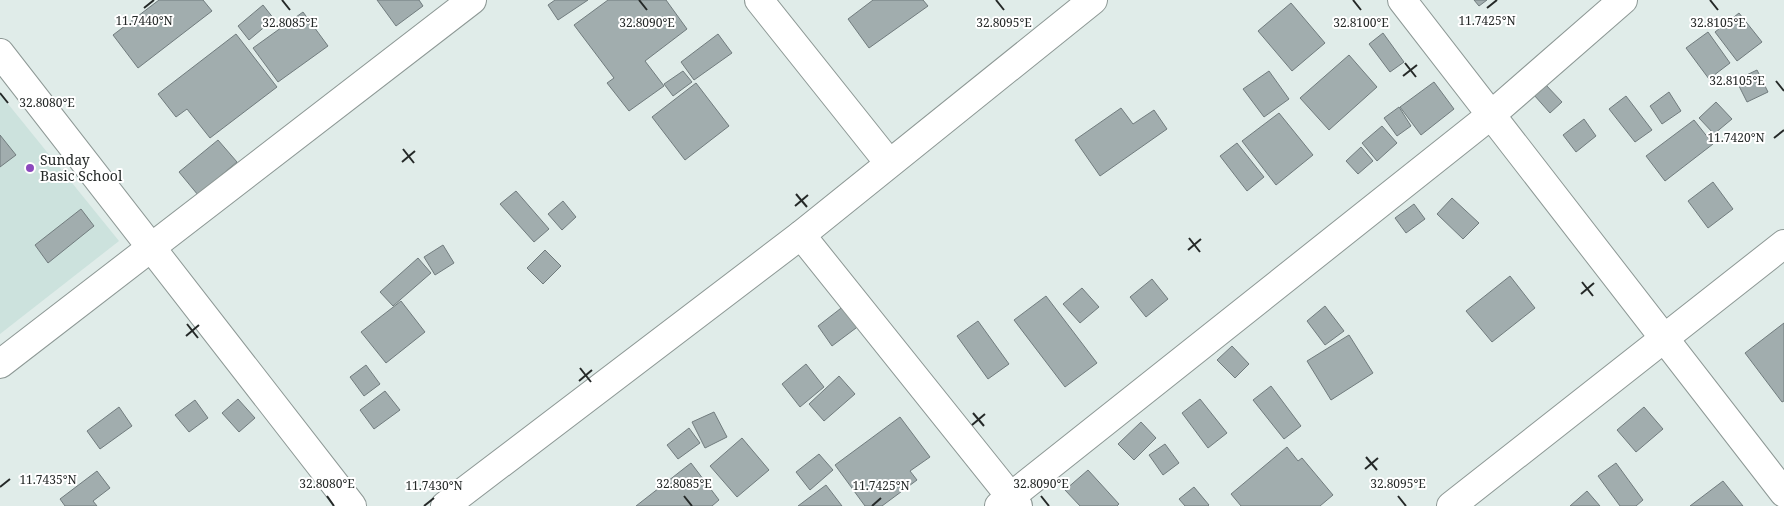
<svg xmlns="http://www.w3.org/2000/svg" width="1784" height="506" viewBox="0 0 1784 506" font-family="'Noto Serif',serif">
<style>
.built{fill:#cce2dd}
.building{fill:#a1adae;stroke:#717c7e}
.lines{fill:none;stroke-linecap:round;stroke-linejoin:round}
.minor-casing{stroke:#8d9895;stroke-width:30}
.minor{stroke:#fff;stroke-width:28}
.ticks{fill:none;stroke:#252928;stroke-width:2}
.poi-dot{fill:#8c49bd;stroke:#fff;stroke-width:2}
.labels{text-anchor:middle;stroke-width:4;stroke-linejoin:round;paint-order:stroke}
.poi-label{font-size:14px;fill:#252928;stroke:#fff;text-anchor:start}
.ticks-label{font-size:12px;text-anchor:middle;fill:#252928;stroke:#fff;stroke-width:4;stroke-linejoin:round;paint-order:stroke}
</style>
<rect width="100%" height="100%" fill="#e0ece9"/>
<polygon class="built" points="0,94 119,241 0,334"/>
<g class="building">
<polygon points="159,0 203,0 212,11 138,68 113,35"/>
<polygon points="377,0 419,0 423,6 396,26"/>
<polygon points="555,0 588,0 558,20 548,5"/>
<polygon points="608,0 666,0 687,29 645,61 664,86 629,111 607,83 614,78 574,25"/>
<polygon points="873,0 923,0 928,6 869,48 848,19"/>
<polygon points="1474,0 1487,0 1479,6"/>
<polygon points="1291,3 1325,43 1292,71 1258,31"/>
<polygon points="263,5 274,19 249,40 238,26"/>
<polygon points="303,12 328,46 278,82 253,48"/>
<polygon points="1739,13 1762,42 1737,61 1715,32"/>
<polygon points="1708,32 1730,63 1709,79 1686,48"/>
<polygon points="1383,33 1404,62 1390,72 1369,44"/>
<polygon points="236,34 277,87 210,138 187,109 176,117 158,94"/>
<polygon points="718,34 732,53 694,80 681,62"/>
<polygon points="1349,55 1377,87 1329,130 1300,98"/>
<polygon points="1757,70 1768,92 1747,102 1736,80"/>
<polygon points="683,71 692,82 673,96 664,84"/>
<polygon points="1269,71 1289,99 1264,117 1243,89"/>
<polygon points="1434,82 1454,109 1421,135 1400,107"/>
<polygon points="696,83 729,126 685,160 652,117"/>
<polygon points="1545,84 1562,102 1550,113 1534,95"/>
<polygon points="1669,92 1681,111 1662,124 1650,106"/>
<polygon points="1626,96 1652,130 1635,142 1609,109"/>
<polygon points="1716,102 1732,119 1714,134 1699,118"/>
<polygon points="1399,107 1411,126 1397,136 1384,118"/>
<polygon points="1121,108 1133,124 1154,110 1167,129 1100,176 1075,140"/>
<polygon points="1279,113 1313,155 1276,185 1242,141"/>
<polygon points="1584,119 1596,136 1576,152 1563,135"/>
<polygon points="1694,120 1713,144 1665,181 1646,156"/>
<polygon points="1382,126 1397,143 1377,161 1362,143"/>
<polygon points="0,135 16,155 0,167"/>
<polygon points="218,140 237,162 198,195 179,172"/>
<polygon points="1237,143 1264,177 1247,191 1220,156"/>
<polygon points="1361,147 1373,161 1358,174 1346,161"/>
<polygon points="1713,182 1733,209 1708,228 1688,201"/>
<polygon points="516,191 549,229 534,242 500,204"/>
<polygon points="1452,198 1479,223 1463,239 1437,214"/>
<polygon points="563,201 576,217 562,230 548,214"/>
<polygon points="1414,204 1425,219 1406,233 1395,218"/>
<polygon points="81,209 94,226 48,263 35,245"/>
<polygon points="443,245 454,263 435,275 424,257"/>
<polygon points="545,250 561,266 543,284 527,268"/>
<polygon points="418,258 431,273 393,306 380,292"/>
<polygon points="1510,276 1535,308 1492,342 1466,311"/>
<polygon points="1152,279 1168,299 1146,317 1130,297"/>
<polygon points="1082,288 1099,307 1080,323 1063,304"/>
<polygon points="1046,296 1097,363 1065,387 1014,320"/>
<polygon points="401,301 425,332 386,363 361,332"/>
<polygon points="849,302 864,322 832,346 818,326"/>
<polygon points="1325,306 1344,331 1325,345 1307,321"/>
<polygon points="978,321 1009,364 988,379 957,336"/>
<polygon points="1784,323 1784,401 1782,402 1745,353"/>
<polygon points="1349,335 1373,373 1331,400 1307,361"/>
<polygon points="1232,346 1249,364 1235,378 1217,360"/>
<polygon points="806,364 824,387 800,407 782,384"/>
<polygon points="366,365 380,384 364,396 350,377"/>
<polygon points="839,376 855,394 824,421 809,404"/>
<polygon points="1271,386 1301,426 1284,439 1253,400"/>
<polygon points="385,391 400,410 374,429 360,410"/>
<polygon points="238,399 255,418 239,432 222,413"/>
<polygon points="1200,399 1227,433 1208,448 1182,413"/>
<polygon points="195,400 208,418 189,432 175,415"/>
<polygon points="119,407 132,426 100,449 87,431"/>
<polygon points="1644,407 1663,429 1636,452 1617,430"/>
<polygon points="714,412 727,437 705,448 692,422"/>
<polygon points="900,417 930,457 910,471 917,480 882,506 865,506 835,465"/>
<polygon points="1141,422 1156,438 1134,460 1118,444"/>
<polygon points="689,428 700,443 678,459 667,445"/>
<polygon points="742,438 769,470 737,497 710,466"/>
<polygon points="1165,444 1179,463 1163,475 1149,455"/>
<polygon points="1287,447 1298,461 1302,458 1333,495 1320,506 1241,506 1231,494"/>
<polygon points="819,454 833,470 810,490 796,472"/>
<polygon points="691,463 719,500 712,506 636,506"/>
<polygon points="1616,463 1643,500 1636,506 1620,506 1598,476"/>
<polygon points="1088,470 1119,504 1117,506 1080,506 1065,490"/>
<polygon points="97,471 110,488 93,501 97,506 65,506 60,499"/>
<polygon points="1723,481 1743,506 1690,506"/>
<polygon points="826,485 842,506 798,506"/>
<polygon points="1194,487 1209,505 1208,506 1185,506 1179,499"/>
<polygon points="1587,491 1600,506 1570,506"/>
</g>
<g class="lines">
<g class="minor-casing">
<g id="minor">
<polyline points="759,0 889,163"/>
<polyline points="1402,0 1784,493"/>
<polyline points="0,53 352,506"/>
<polyline points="801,235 1018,506"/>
<polyline points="0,364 472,0"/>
<polyline points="445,506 801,235 1093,0"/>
<polyline points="999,506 1491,115 1623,0"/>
<polyline points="1451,506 1784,244"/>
</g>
</g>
<use href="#minor" class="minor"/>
</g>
<path class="ticks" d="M282 0 290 10M639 0 647 10M996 0 1004 10M1353 0 1361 10M1710 0 1718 10M144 8 154 0M1487 8 1497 0M1405 63 1416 77M1403 76 1417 65M1776 81 1784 91M0 93 8 103M1774 138 1784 130M403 149 414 163M402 162 415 151M796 194 807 207M795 206 808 195M1189 238 1200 252M1188 250 1201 239M1582 282 1593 296M1581 294 1594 283M187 324 198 338M186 336 199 325M580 368 591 382M579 381 592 370M973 413 984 426M972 425 985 414M1366 457 1377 470M1365 469 1378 458M0 487 10 479M327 496 334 506M684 496 692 506M1041 496 1049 506M1398 496 1406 506M424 506 434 498M872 506 881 498"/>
<circle class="poi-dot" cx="30" cy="168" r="5"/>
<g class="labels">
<g class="poi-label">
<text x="40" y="165">Sunday<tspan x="40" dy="16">Basic School</tspan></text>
</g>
</g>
<g class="ticks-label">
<text x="144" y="25">11.7440°N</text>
<text x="1487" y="25">11.7425°N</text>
<text x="1718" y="27">32.8105°E</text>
<text x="290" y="27">32.8085°E</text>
<text x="647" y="27">32.8090°E</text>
<text x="1004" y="27">32.8095°E</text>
<text x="1361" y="27">32.8100°E</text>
<text x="1737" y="85">32.8105°E</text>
<text x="47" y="107">32.8080°E</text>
<text x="1736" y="142">11.7420°N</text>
<text x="48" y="484">11.7435°N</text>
<text x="327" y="488">32.8080°E</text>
<text x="684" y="488">32.8085°E</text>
<text x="1041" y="488">32.8090°E</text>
<text x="1398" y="488">32.8095°E</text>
<text x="434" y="490">11.7430°N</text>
<text x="881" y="490">11.7425°N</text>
</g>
</svg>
